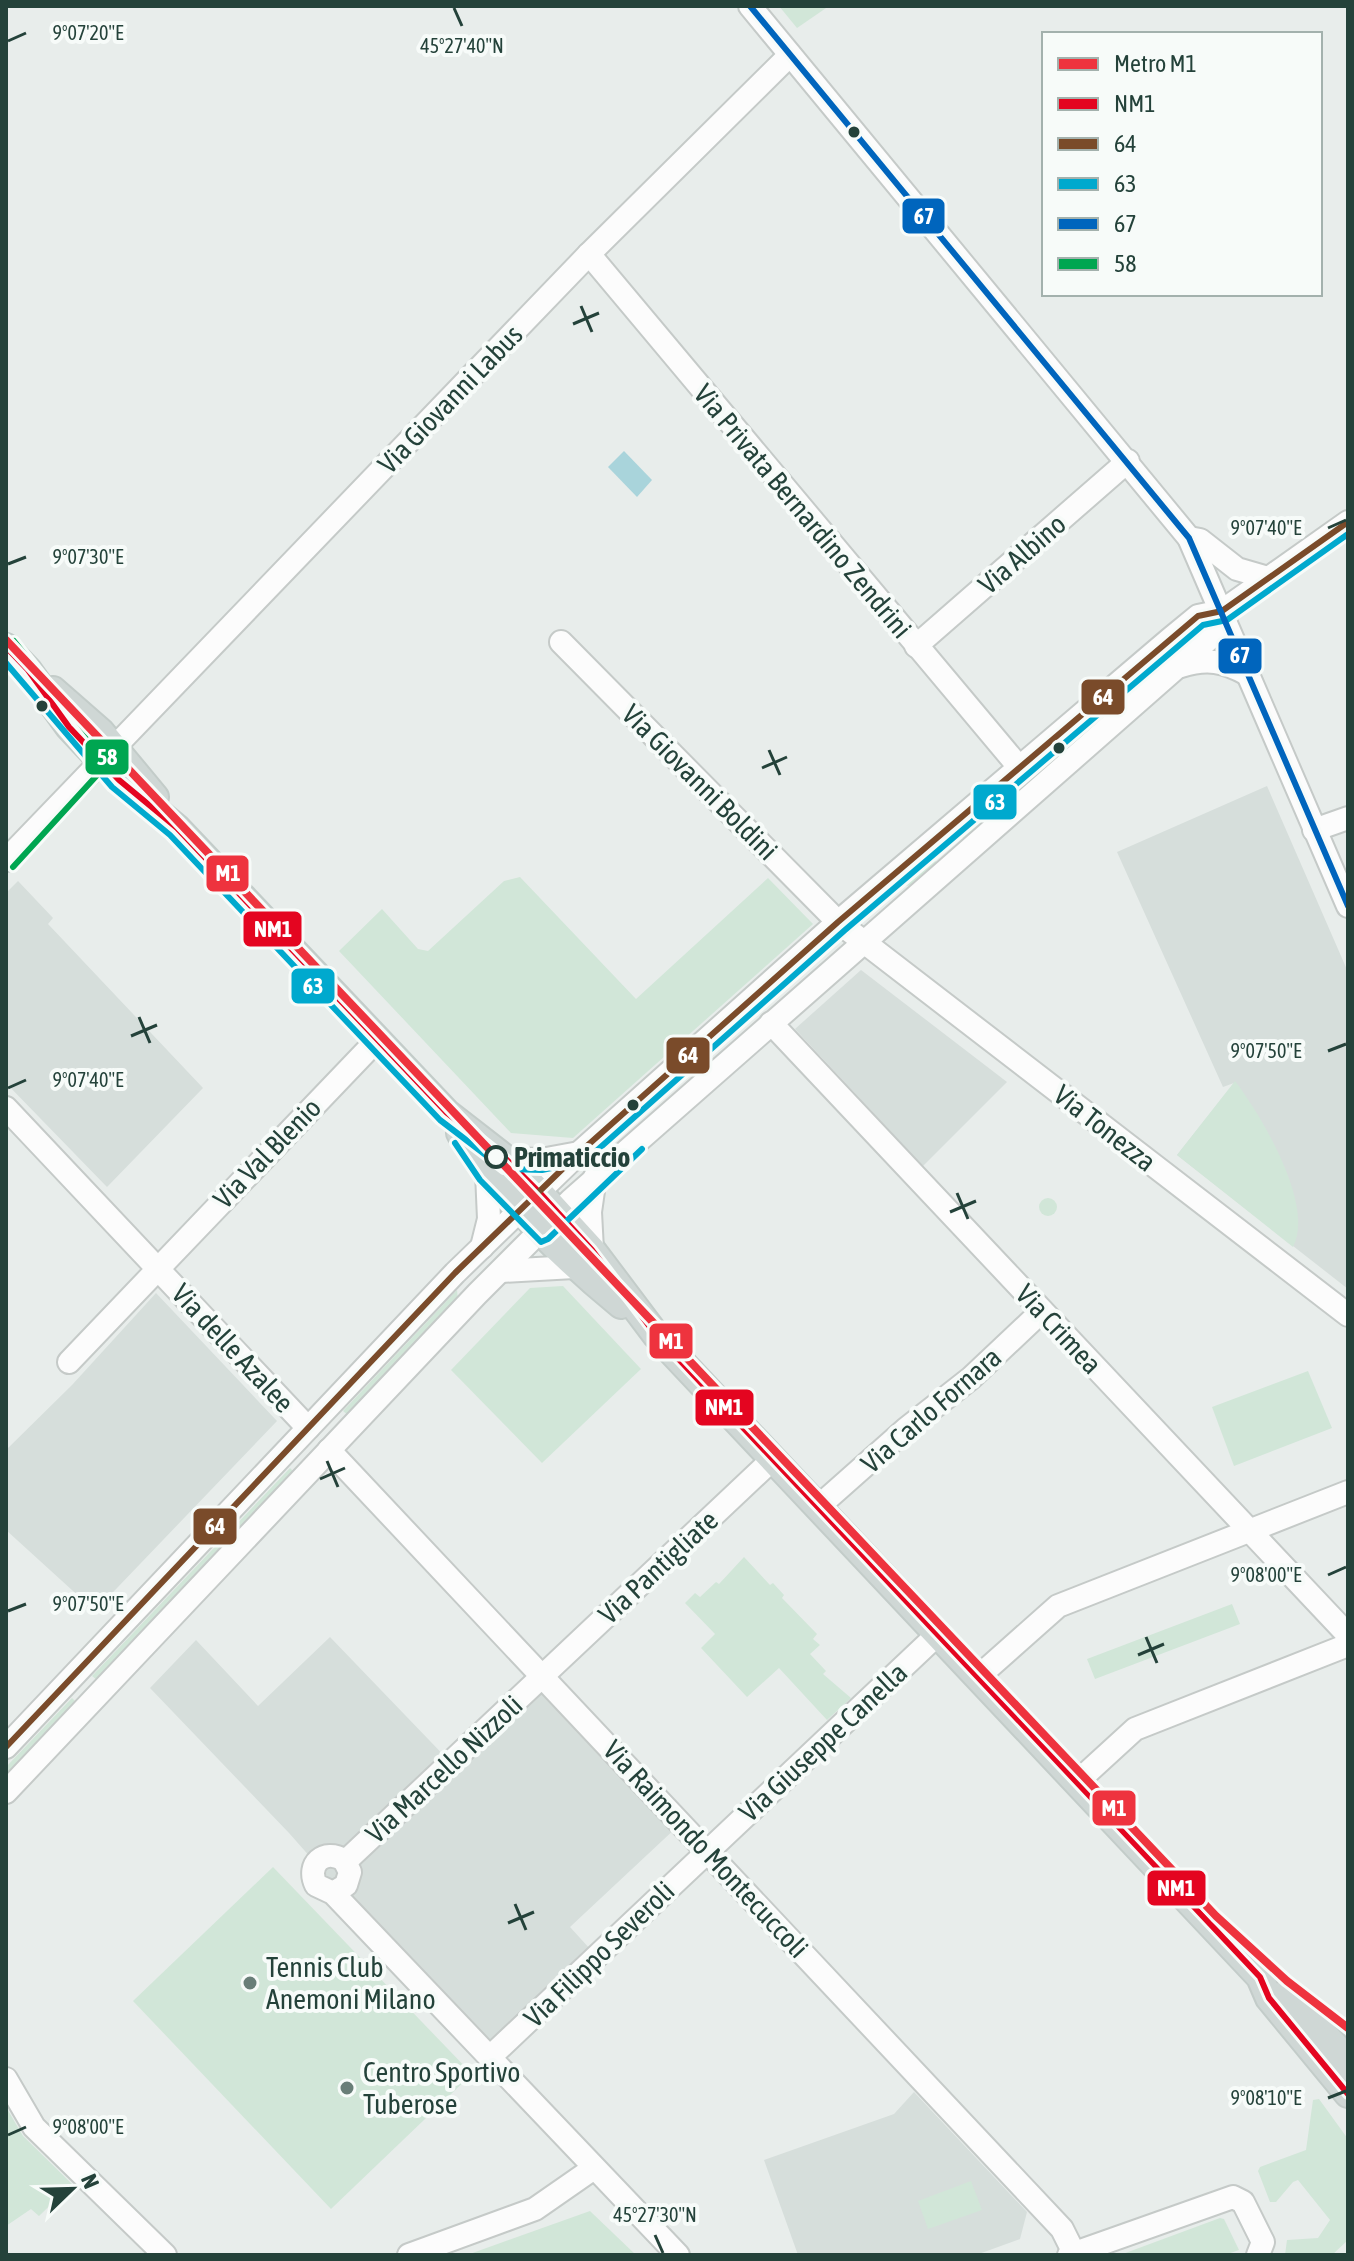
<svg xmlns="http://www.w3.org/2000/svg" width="1354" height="2261" viewBox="0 0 1354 2261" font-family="'Asap Condensed',sans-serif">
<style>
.built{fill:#d6dedb}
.green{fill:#d1e6d8}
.water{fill:#a9d4db}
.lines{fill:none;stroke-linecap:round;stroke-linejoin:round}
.minor-casing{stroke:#c5cac8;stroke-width:26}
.major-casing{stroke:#c3ccc9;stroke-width:30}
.minor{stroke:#fcfcfc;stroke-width:22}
.major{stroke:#cfd7d5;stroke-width:26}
.bus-1-casing{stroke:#f7fbf9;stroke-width:12}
.bus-2-casing{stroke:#f7fbf9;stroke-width:12}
.bus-3-casing{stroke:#f7fbf9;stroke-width:12}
.bus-4-casing{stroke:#f7fbf9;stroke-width:12}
.bus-5-casing{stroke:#f7fbf9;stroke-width:12}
.bus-1{stroke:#e40520;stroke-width:6}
.bus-2{stroke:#7a4b2a;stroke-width:6}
.bus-3{stroke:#00a9ce;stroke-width:6}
.bus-4{stroke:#0065bd;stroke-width:6}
.bus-5{stroke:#00a651;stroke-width:6}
.metro-1-casing{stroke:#f7fbf9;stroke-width:14}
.metro-1{stroke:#ee333e;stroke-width:8}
.ticks{fill:none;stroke:#24423a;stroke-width:3}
.bus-dot{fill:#24423a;stroke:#f7fbf9;stroke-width:3}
.stop-dot{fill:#f7fbf9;stroke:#24423a;stroke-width:4}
.poi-dot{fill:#697e78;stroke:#f7fbf9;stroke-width:3}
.labels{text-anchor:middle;stroke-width:8;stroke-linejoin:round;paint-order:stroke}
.street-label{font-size:28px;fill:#24423a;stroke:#f7fbf9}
.stop-label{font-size:28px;font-weight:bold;fill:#24423a;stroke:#f7fbf9;text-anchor:start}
.poi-label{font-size:28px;fill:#24423a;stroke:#f7fbf9;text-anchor:start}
.ticks-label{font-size:20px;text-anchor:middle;fill:#24423a;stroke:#f7fbf9;stroke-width:8;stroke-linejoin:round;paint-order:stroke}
.line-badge{stroke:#f7fbf9;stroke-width:3}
.badge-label{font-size:22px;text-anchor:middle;font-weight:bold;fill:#fff}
</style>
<rect width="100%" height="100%" fill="#e8edeb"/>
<g class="built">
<polygon points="1267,786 1348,972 1348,1289 1177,1155 1234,1083 1223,1087 1117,852"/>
<polygon points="18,881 53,918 48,924 203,1088 107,1187 6,1083 6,893"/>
<polygon points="861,970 1007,1082 923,1166 795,1029"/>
<polygon points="156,1293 277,1421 95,1611 6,1530 6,1450 72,1385"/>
<polygon points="330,1637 455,1767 545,1684 678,1826 570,1927 601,1961 493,2064 289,1833 150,1688 196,1640 258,1706"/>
<polygon points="914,2092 1027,2212 1020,2239 976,2255 798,2255 764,2160 894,2114"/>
</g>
<g class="green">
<polygon points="779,6 829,6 797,28"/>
<polygon points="1066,741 1070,746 964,838 959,838 958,833"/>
<polygon points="935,857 936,864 913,885 905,886 906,881"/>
<polygon points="520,877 636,999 768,878 813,924 573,1138 511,1133 339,951 382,909 418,949 428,951 504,881"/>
<path d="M1235 1081C1261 1115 1315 1205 1293 1247L1177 1155Z"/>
<circle cx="1048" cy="1207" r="9"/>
<polygon points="563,1286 641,1369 542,1463 451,1370 530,1288"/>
<polygon points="457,1290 458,1300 348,1415 343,1411"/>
<polygon points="1308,1371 1332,1428 1234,1466 1212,1407"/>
<polygon points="290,1468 294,1472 97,1680 92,1676"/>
<polygon points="744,1557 770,1585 773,1583 784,1595 782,1598 817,1634 813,1639 820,1645 810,1654 826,1671 823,1674 851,1698 827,1720 779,1668 747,1697 701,1648 715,1634 685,1603 695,1593 700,1597 716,1582 719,1584"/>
<polygon points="1232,1604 1240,1624 1095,1679 1087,1659"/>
<polygon points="72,1698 76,1702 6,1776 6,1767"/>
<polygon points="273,1867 472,2074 331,2209 133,2001"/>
<polygon points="1319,2099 1348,2139 1348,2240 1332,2255 1285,2255 1287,2240 1318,2238 1330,2220 1298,2180 1293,2182 1276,2202 1270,2202 1258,2171 1260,2167 1306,2150 1313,2100"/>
<polygon points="6,2107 23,2136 72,2184 39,2216 31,2209 6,2226"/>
<polygon points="971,2181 982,2210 928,2229 918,2201"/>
<polygon points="590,2211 636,2255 467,2255"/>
<polygon points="1220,2218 1224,2219 1239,2250 1225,2255 1120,2255"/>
</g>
<polygon class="water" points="624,451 652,480 637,497 608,467"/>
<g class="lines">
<g class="minor-casing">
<g id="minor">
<polyline points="750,6 1189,538 1348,906"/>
<polyline points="589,254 1019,767"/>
<polyline points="1189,538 1200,540 1237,569 1268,578"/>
<polyline points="561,642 838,922 1348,1315"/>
<polyline points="916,646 1128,461"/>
<path d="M1181 666C1207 658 1224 661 1247 674"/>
<polyline points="1314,830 1348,818"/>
<polyline points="6,860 589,254 790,55"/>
<polyline points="771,1023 1348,1635"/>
<polyline points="6,1108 308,1428"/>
<polyline points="506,1159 541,1160 579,1153"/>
<polyline points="482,1247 489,1219 487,1173"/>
<polyline points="592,1250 590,1212 595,1177"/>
<polyline points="501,1271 574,1267"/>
<polyline points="69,1362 377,1040"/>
<polyline points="329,1450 1062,2229 1074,2253"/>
<polyline points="818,1507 906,1429 971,1378 1042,1311"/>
<polyline points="978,1677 1058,1606 1348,1492"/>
<polyline points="6,1747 455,1273 579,1153 838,922 1170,639 1198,616 1222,611 1348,522"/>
<polyline points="1077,1782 1135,1729 1348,1645"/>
<polyline points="6,1792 477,1294 571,1200 1209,639 1222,611"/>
<polyline points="346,1861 773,1459"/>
<path d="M333 1893 346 1885 350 1872 344 1860C324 1848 306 1864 316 1885L333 1893 678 2255"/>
<polyline points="490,2057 938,1634"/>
<polyline points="6,2079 34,2127 165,2255"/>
<polyline points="409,2255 535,2209 594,2168"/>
<polyline points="1069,2255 1233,2197 1243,2202 1263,2242 1258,2255"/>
</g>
</g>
<g class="major-casing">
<g id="major">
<polyline points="6,647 28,670 69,727 119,780 177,828 447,1113 506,1159 539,1192 592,1250 656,1335 1260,1977 1269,1998 1348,2094"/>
<polyline points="53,690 101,732 155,797"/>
<path d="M460 1133C504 1199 560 1255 621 1305"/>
<polyline points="1286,1993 1348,2060"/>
</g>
</g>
<use href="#minor" class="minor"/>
<use href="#major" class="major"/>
<g class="bus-1-casing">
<polyline id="bus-1" points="6,647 28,670 69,727 119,780 177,828 447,1113 506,1159 539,1192 592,1250 656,1335 1260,1977 1269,1998 1348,2094"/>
</g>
<g class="bus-2-casing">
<polyline id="bus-2" points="6,1747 455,1273 579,1153 838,922 1198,616 1222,611 1348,522"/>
</g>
<g class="bus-3-casing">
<g id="bus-3">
<polyline points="6,663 112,787 170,835 440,1120 504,1169 542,1170 585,1161 845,930 1203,625 1227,620 1348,534"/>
<polyline points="455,1143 480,1180 541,1242 548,1239 642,1149"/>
</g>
</g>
<g class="bus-4-casing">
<polyline id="bus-4" points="750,6 1189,538 1348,906"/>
</g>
<g class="bus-5-casing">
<polyline id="bus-5" points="13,867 110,761 14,641"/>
</g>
<use href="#bus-1" class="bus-1"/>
<use href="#bus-2" class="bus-2"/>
<use href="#bus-3" class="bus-3"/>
<use href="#bus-4" class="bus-4"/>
<use href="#bus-5" class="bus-5"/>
<g class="metro-1-casing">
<polyline id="metro-1" points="6,640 1216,1916 1287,1981 1348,2028"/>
</g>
<use href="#metro-1" class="metro-1"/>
</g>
<path class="ticks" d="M454 8 462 26M8 41 26 33M581 306 592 332M573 324 599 313M1328 528 1346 520M8 564 26 557M769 750 780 775M762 768 787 757M139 1017 150 1043M131 1036 157 1025M1328 1051 1346 1044M8 1088 26 1080M957 1193 968 1219M950 1212 976 1201M327 1461 338 1487M320 1479 345 1468M1328 1575 1346 1567M8 1611 26 1604M1146 1637 1157 1663M1138 1655 1164 1644M515 1904 526 1930M508 1923 534 1912M1328 2098 1346 2091M8 2135 26 2127M655 2235 663 2253"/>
<g class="bus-dot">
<circle cx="854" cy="132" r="7"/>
<circle cx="42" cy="706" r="7"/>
<circle cx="1059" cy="748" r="7"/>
<circle cx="633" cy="1105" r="7"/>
</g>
<circle class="stop-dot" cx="496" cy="1157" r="10"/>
<g class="poi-dot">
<circle cx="250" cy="1983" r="8"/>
<circle cx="347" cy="2088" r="8"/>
</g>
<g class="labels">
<g class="street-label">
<text transform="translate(450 399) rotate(-46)" y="10">Via Giovanni Labus</text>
<text transform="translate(803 511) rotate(50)" y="10">Via Privata Bernardino Zendrini</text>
<text transform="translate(1022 554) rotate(-41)" y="10">Via Albino</text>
<text transform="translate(700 782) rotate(45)" y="10">Via Giovanni Boldini</text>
<text transform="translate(1105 1128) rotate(38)" y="10">Via Tonezza</text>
<text transform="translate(267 1153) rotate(-46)" y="10">Via Val Blenio</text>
<text transform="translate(1059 1329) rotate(47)" y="10">Via Crimea</text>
<text transform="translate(233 1348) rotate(47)" y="10">Via delle Azalee</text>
<text transform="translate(931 1410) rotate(-41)" y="10">Via Carlo Fornara</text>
<text transform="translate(658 1567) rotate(-43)" y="10">Via Pantigliate</text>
<text transform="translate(823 1742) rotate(-43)" y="10">Via Giuseppe Canella</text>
<text transform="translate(444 1769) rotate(-43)" y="10">Via Marcello Nizzoli</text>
<text transform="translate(706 1849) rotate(47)" y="10">Via Raimondo Montecuccoli</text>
<text transform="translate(599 1954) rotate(-44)" y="10">Via Filippo Severoli</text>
</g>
<g class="stop-label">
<text x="514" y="1167">Primaticcio</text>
</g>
<g class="poi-label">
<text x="266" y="1977">Tennis Club<tspan x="266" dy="32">Anemoni Milano</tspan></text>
<text x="363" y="2082">Centro Sportivo<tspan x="363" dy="32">Tuberose</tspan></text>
</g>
</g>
<g class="ticks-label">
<text x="88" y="40">9°07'20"E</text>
<text x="462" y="53">45°27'40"N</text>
<text x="1266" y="535">9°07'40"E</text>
<text x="88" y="564">9°07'30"E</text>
<text x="1266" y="1058">9°07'50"E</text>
<text x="88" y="1087">9°07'40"E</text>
<text x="1266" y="1582">9°08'00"E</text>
<text x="88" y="1611">9°07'50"E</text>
<text x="1266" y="2105">9°08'10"E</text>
<text x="88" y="2134">9°08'00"E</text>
<text x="655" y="2222">45°27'30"N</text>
</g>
<g class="line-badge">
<rect x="901" y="197" width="45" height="38" rx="8" fill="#0065bd"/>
<rect x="1217" y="637" width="46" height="38" rx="8" fill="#0065bd"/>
<rect x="1080" y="678" width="46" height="38" rx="8" fill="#7a4b2a"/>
<rect x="84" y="738" width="46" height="38" rx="8" fill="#00a651"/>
<rect x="972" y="783" width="46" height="38" rx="8" fill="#00a9ce"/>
<rect x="205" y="854" width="45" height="39" rx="8" fill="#ee333e"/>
<rect x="242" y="910" width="61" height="38" rx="8" fill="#e40520"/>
<rect x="290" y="967" width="46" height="38" rx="8" fill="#00a9ce"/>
<rect x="665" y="1036" width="46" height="39" rx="8" fill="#7a4b2a"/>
<rect x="648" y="1322" width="46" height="38" rx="8" fill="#ee333e"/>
<rect x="694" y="1388" width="61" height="39" rx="8" fill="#e40520"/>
<rect x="192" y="1507" width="46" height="39" rx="8" fill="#7a4b2a"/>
<rect x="1091" y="1789" width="46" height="38" rx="8" fill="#ee333e"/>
<rect x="1146" y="1869" width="61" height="38" rx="8" fill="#e40520"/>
</g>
<g class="badge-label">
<text x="924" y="224">67</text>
<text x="1240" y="663">67</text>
<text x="1103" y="705">64</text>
<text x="107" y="765">58</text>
<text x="995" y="810">63</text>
<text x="228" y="881">M1</text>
<text x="273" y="937">NM1</text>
<text x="313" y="994">63</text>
<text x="688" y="1063">64</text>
<text x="671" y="1349">M1</text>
<text x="724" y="1415">NM1</text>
<text x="215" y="1534">64</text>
<text x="1114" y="1816">M1</text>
<text x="1176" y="1896">NM1</text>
</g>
<rect width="1354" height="2261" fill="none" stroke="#24423a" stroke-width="16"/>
<rect x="1042" y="32" width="280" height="264" fill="#f7fbf9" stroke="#a3b1ad" stroke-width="2"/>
<rect x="1058" y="58" width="40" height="12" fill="#ee333e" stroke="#a3b1ad" stroke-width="2"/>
<text x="1114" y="72" font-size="24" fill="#24423a">Metro M1</text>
<rect x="1058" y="98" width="40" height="12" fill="#e40520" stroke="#a3b1ad" stroke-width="2"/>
<text x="1114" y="112" font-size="24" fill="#24423a">NM1</text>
<rect x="1058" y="138" width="40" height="12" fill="#7a4b2a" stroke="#a3b1ad" stroke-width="2"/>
<text x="1114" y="152" font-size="24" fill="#24423a">64</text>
<rect x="1058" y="178" width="40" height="12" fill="#00a9ce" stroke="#a3b1ad" stroke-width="2"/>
<text x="1114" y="192" font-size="24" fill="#24423a">63</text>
<rect x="1058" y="218" width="40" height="12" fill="#0065bd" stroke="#a3b1ad" stroke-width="2"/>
<text x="1114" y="232" font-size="24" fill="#24423a">67</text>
<rect x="1058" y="258" width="40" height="12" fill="#00a651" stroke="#a3b1ad" stroke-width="2"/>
<text x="1114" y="272" font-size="24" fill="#24423a">58</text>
<g transform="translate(72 2189) rotate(67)" stroke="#f7fbf9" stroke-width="6" paint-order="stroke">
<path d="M0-6L14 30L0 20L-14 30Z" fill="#24423a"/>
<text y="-12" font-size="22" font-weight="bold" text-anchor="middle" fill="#24423a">N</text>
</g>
</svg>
